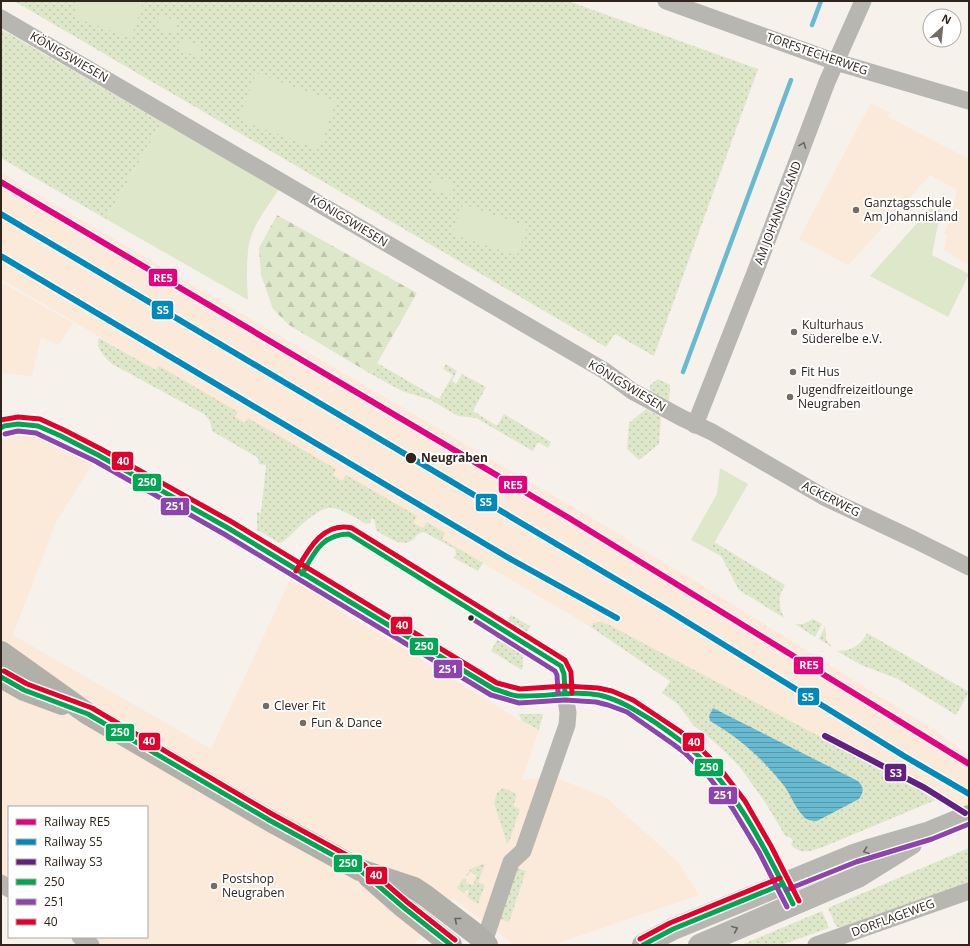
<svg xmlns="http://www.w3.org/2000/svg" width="970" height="946" viewBox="0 0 970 946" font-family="'Open Sans',sans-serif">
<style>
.built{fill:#fbe9da}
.grass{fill:url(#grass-dots);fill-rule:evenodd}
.forest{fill:url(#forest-firs)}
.park{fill:#dee7c9}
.water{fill:url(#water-rules)}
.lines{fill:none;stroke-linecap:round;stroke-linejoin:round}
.stream{stroke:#68bad1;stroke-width:4.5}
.minor{stroke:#b7b6b1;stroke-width:17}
.secondary{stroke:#b7b6b0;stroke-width:22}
.primary{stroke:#b0afa8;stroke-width:22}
.bus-1-casing{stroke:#fff;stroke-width:8}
.bus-2-casing{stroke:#fff;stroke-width:8}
.bus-3-casing{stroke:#fff;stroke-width:8}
.bus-1{stroke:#00a651;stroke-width:5}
.bus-2{stroke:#8e44ad;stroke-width:5}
.bus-3{stroke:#e4002b;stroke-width:5}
.rail-1-casing{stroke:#fff;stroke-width:9}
.rail-2-casing{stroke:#fff;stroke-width:9}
.rail-3-casing{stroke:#fff;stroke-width:9}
.rail-1{stroke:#e5007d;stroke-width:6}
.rail-2{stroke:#0089bb;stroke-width:6}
.rail-3{stroke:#622181;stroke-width:6}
.oneway{stroke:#6c665f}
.oneway2{stroke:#69635b}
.poi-dot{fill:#756c65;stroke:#fff;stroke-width:1.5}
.stop-dot{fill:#2f251c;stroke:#fff;stroke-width:1.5}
.labels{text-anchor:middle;stroke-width:4;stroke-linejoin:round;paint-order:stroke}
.street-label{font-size:12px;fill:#2f251c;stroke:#fff}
.poi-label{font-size:12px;fill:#2f251c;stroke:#fff;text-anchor:start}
.stop-label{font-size:12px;font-weight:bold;fill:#2f251c;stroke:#fff;text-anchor:start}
.line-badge{stroke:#fff;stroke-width:1.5}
.badge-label{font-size:11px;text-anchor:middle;font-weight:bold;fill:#fff}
</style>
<defs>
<pattern id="grass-dots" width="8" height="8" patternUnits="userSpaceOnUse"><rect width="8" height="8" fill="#dee7c9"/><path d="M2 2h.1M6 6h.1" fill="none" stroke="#bfc6ac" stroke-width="1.8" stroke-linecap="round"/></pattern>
<pattern id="forest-firs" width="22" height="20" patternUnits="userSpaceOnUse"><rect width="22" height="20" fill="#dee7c9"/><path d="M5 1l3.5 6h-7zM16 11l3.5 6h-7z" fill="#bfc6ac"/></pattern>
<pattern id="water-rules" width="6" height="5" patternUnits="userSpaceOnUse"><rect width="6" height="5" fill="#68bad1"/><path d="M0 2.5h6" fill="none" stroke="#5697a9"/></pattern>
</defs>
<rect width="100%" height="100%" fill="#f7f1ec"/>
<g class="built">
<polygon points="871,103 890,113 888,117 969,159 969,265 944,250 947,235 944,233 951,218 957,190 930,175 848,265 799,239"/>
<polygon points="1,173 624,537 628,541 700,584 934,730 969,755 969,817 918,787 686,676 591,627 442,539 424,532 156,370 1,279"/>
<polygon points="1,282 73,323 58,345 41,337 32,376 1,373"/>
<polygon points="1,423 28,425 98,455 56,522 13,635 211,749 291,578 333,602 338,610 419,658 521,721 539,730 522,780 554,777 607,798 678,862 699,895 561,942 555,945 514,945 453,898 414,945 91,945 80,937 147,937 147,807 9,807 9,889 1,884"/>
</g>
<g class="grass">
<polygon points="14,1 568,1 758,69 654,356 615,334 606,347"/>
<polygon points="1,29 162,122 106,219 1,158"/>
<path d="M99 338 156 370 159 366 238 412 235 417 245 423 248 418 336 469 333 475 342 481 346 475 417 516 413 523 423 528 427 522 445 533 442 539 483 563 478 571 454 558 456 554 455 549 424 532C414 534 418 537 411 541 399 547 387 536 377 531L376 529 374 519H371L370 523 366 524C331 503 328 501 297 529 292 533 287 540 280 543L257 530V512L261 513 266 465 259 464 258 458 212 431 210 421 204 414 112 364C105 357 95 348 99 338Z"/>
<polygon points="377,363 439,399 453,375 443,369 446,364 457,371 452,381 456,384 462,374 486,387 473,411 497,426 504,414 551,442 548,448 538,442 533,451 476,418 458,416 431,400 402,391 371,374"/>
<polygon points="658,379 670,385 669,400 662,402 650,396 650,385"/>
<polygon points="646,409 661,417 659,444 639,460 627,449 629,423"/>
<path d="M714 542 785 585C778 596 778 605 784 618L739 590 721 556 710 550Z"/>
<polygon points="511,615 530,626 526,635 506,623"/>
<polygon points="813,619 822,624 815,637 795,624 803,624"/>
<path d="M601 622 609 625 938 799 823 847C811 851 801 855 791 845L793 841 790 837H786L765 802 739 766 722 749 704 733 693 725 678 704 662 693 670 681 591 627 593 623ZM713 708 858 781 803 817C797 808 792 797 786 788 767 760 740 738 710 721L709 716Z"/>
<polygon points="825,626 826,639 832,647 819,639"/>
<path d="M496 633C515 644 526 645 522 670L491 651 498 638 495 636Z"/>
<path d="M867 633 969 692 956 715 898 679 861 665 837 651C851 651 861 645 867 633Z"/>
<polygon points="520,714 543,714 539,730 522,721 519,715"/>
<polygon points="503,788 509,790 517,795 513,806 520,809 509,842 507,843 494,803 497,793"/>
<polygon points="969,848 969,885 842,929 836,926 828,908"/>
<polygon points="482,864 485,864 478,882 485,885 478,904 467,897 469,891 466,889 464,894 457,888 463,878 467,879 465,883 473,885 477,875 470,872 468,876 466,875 471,869"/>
<polygon points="515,867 526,871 509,922 497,918"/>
<polygon points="822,911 829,928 781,945 741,945"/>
</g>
<polygon class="forest" points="277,215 417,293 371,374 289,325 273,309 261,275 259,248"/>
<g class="park">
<polygon points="78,1 144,1 131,38 73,17"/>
<polygon points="161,15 179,22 174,34 156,27"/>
<polygon points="182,39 202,47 198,57 178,49"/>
<polygon points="256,73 336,102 319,149 239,120"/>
<path d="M162 122 279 189C269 205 253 224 249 244 246 262 247 282 248 300L106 219Z"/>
<polygon points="434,177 454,184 450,195 430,188"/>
<polygon points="944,193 932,255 969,274 948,317 870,276"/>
<polygon points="463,204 527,227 517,256 452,234"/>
<polygon points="720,468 748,484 710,550 691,540 717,494"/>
</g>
<path class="water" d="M713 708 858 781C864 787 864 792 859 799L817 821C811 821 806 820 803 816 795 807 791 796 785 787 764 760 740 738 710 721L709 716Z"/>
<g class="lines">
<g class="stream">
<polyline points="812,25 821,1"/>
<polyline points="683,372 791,80"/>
</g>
<g class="minor">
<polyline points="666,1 836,62 969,101"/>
<polyline points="1,18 605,371 632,391 682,418 712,432 824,497 915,540 969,567"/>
<polyline points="695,425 756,270 827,82 863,1"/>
<polyline points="1,428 4,426 18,424 38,426 61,436 98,455 228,528 494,689 519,696 565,693 597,695 610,698 630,706 677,738 690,748 714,772 739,805 765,849 793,904"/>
<polyline points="1,883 9,889"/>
<polyline points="80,937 91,945"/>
<polyline points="484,942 511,862 523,851 567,725 568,713 565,693"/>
<polyline points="816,945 969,891"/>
</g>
<g class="secondary">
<polyline points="643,945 673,929 854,855 872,849 930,832 969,816"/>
<polyline points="699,945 858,877 911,844"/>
</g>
<g class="primary">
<polyline points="1,652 88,714 269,820 360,870 414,888 426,896 477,935 487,945"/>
<polyline points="1,677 24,690 62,704"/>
<polyline points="369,877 403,907 451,945"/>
</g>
<g class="bus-1-casing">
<g id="bus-1">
<path d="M1 428 4 426 18 424 38 426 61 436 98 455 228 528 494 689C502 691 512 696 520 696 547 697 573 690 599 695 621 700 637 711 656 723 667 731 679 739 690 748 737 790 765 849 793 904"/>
<path d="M302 574C314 553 322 534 349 534L561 666 564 674 565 693"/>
<polyline points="1,677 24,690 88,714 269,820 360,870 403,907 451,945"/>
<polyline points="643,945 673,929 783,884"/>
</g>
</g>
<g class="bus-2-casing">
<g id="bus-2">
<polyline points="5,434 18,431 36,433 95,461 224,534 491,695 519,703 565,700 596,702 608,705 627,712 673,744 685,753 709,777 733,809 759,852 787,907"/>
<polyline points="471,618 555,671 557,675 558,693"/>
<polyline points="786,890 856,862 932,839 969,824"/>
</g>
</g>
<g class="bus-3-casing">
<g id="bus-3">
<polyline points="1,420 18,417 40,419 64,430 101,449 232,522 497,683 520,689 565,686 598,688 612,691 633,700 681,732 695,743 719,767 745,801 771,846 799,901"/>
<path d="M296 571C308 550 323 521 352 528L565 660 571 672 572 693"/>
<polyline points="4,671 27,684 92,708 272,814 363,864 407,902 455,940"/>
<polyline points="640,939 670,923 780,878"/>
</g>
</g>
<use href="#bus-1" class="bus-1"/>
<use href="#bus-2" class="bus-2"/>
<use href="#bus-3" class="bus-3"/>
<g class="rail-1-casing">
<polyline id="rail-1" points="1,182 569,518 969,764"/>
</g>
<g class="rail-2-casing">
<g id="rail-2">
<polyline points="1,214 666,609 904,756 969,794"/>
<polyline points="1,256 507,557 617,618"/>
</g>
</g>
<g class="rail-3-casing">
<polyline id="rail-3" points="825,736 925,788 965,813"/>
</g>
<use href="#rail-1" class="rail-1"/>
<use href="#rail-2" class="rail-2"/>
<use href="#rail-3" class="rail-3"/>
</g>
<defs><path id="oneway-chevron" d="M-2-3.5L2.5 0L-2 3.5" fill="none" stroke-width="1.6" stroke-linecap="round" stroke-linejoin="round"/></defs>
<g class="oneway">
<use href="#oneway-chevron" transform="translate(803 145) rotate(-69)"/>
<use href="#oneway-chevron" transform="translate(866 851) rotate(160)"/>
<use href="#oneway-chevron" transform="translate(735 929) rotate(-23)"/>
</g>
<use class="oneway2" href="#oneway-chevron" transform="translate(457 920) rotate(-141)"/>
<g class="poi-dot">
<circle cx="856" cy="210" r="4"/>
<circle cx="794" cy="332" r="4"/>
<circle cx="793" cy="372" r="4"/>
<circle cx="790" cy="397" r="4"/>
<circle cx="266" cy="706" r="4"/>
<circle cx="303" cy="723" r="4"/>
<circle cx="214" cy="886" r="4"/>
</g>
<g class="stop-dot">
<circle cx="411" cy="458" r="6"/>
<circle cx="471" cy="618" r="3.5"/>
</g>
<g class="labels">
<g class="street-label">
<text transform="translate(817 54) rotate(19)" y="4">TORFSTECHERWEG</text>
<text transform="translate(69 57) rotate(30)" y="4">KÖNIGSWIESEN</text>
<text transform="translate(778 213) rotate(-69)" y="4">AM JOHANNISLAND</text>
<text transform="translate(349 221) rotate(31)" y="4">KÖNIGSWIESEN</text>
<text transform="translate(627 386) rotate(31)" y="4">KÖNIGSWIESEN</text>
<text transform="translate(831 499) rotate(27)" y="4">ACKERWEG</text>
<text transform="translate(893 918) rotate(-20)" y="4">DORFLAGEWEG</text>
</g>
<g class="poi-label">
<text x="864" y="207">Ganztagsschule<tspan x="864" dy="14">Am Johannisland</tspan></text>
<text x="802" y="329">Kulturhaus<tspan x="802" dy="14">Süderelbe e.V.</tspan></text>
<text x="801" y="376">Fit Hus</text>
<text x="798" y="394">Jugendfreizeitlounge<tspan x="798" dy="14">Neugraben</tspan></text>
<text x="274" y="710">Clever Fit</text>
<text x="311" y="727">Fun &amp; Dance</text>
<text x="222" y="883">Postshop<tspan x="222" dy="14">Neugraben</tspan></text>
</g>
<g class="stop-label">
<text x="421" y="462">Neugraben</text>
</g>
</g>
<g class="line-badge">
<rect x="148" y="268" width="30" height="19" rx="4" fill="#e5007d"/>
<rect x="151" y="300" width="23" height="20" rx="4" fill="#0089bb"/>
<rect x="111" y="451" width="23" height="20" rx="4" fill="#e4002b"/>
<rect x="132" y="473" width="30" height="19" rx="4" fill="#00a651"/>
<rect x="498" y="475" width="30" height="19" rx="4" fill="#e5007d"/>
<rect x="475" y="493" width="23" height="19" rx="4" fill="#0089bb"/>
<rect x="160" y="497" width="30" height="19" rx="4" fill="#8e44ad"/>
<rect x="390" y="616" width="23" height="19" rx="4" fill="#e4002b"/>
<rect x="409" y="637" width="30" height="19" rx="4" fill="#00a651"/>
<rect x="793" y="656" width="31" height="19" rx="4" fill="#e5007d"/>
<rect x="433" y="659" width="30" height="20" rx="4" fill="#8e44ad"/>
<rect x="797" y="687" width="23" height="19" rx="4" fill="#0089bb"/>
<rect x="105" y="723" width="30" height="19" rx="4" fill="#00a651"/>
<rect x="138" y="732" width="23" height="19" rx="4" fill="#e4002b"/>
<rect x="682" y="732" width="23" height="20" rx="4" fill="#e4002b"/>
<rect x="694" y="758" width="30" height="19" rx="4" fill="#00a651"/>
<rect x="884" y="763" width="23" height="19" rx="4" fill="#622181"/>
<rect x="708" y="786" width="30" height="19" rx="4" fill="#8e44ad"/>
<rect x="333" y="854" width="30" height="19" rx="4" fill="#00a651"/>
<rect x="365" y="866" width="23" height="19" rx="4" fill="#e4002b"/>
</g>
<g class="badge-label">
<text x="163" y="282">RE5</text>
<text x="163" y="314">S5</text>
<text x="123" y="465">40</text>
<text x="147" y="486">250</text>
<text x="513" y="489">RE5</text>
<text x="486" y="506">S5</text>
<text x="175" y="510">251</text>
<text x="402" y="629">40</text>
<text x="424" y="650">250</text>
<text x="809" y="669">RE5</text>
<text x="448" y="673">251</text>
<text x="808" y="701">S5</text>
<text x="120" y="736">250</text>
<text x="149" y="745">40</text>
<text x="694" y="746">40</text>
<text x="709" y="771">250</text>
<text x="896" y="777">S3</text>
<text x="723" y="799">251</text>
<text x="348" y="867">250</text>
<text x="376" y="879">40</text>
</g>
<rect width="970" height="946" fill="none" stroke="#2f251c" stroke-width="4"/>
<rect x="8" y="806" width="140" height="132" fill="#ffffff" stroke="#aca8a4"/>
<rect x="16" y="819" width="20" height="6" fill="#e5007d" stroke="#aca8a4"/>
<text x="44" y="826" font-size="12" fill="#2f251c">Railway RE5</text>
<rect x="16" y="839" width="20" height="6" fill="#0089bb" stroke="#aca8a4"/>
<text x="44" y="846" font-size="12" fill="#2f251c">Railway S5</text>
<rect x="16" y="859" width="20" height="6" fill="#622181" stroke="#aca8a4"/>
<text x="44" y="866" font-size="12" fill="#2f251c">Railway S3</text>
<rect x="16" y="879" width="20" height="6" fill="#00a651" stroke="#aca8a4"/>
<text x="44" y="886" font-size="12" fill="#2f251c">250</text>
<rect x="16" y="899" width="20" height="6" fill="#8e44ad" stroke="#aca8a4"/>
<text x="44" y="906" font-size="12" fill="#2f251c">251</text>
<rect x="16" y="919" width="20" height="6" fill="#e4002b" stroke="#aca8a4"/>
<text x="44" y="926" font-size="12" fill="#2f251c">40</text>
<g transform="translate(942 28) rotate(27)"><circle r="19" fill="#ffffff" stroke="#aca8a4"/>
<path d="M0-3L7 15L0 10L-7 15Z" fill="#756c65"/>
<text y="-6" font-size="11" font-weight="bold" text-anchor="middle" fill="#2f251c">N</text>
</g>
</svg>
